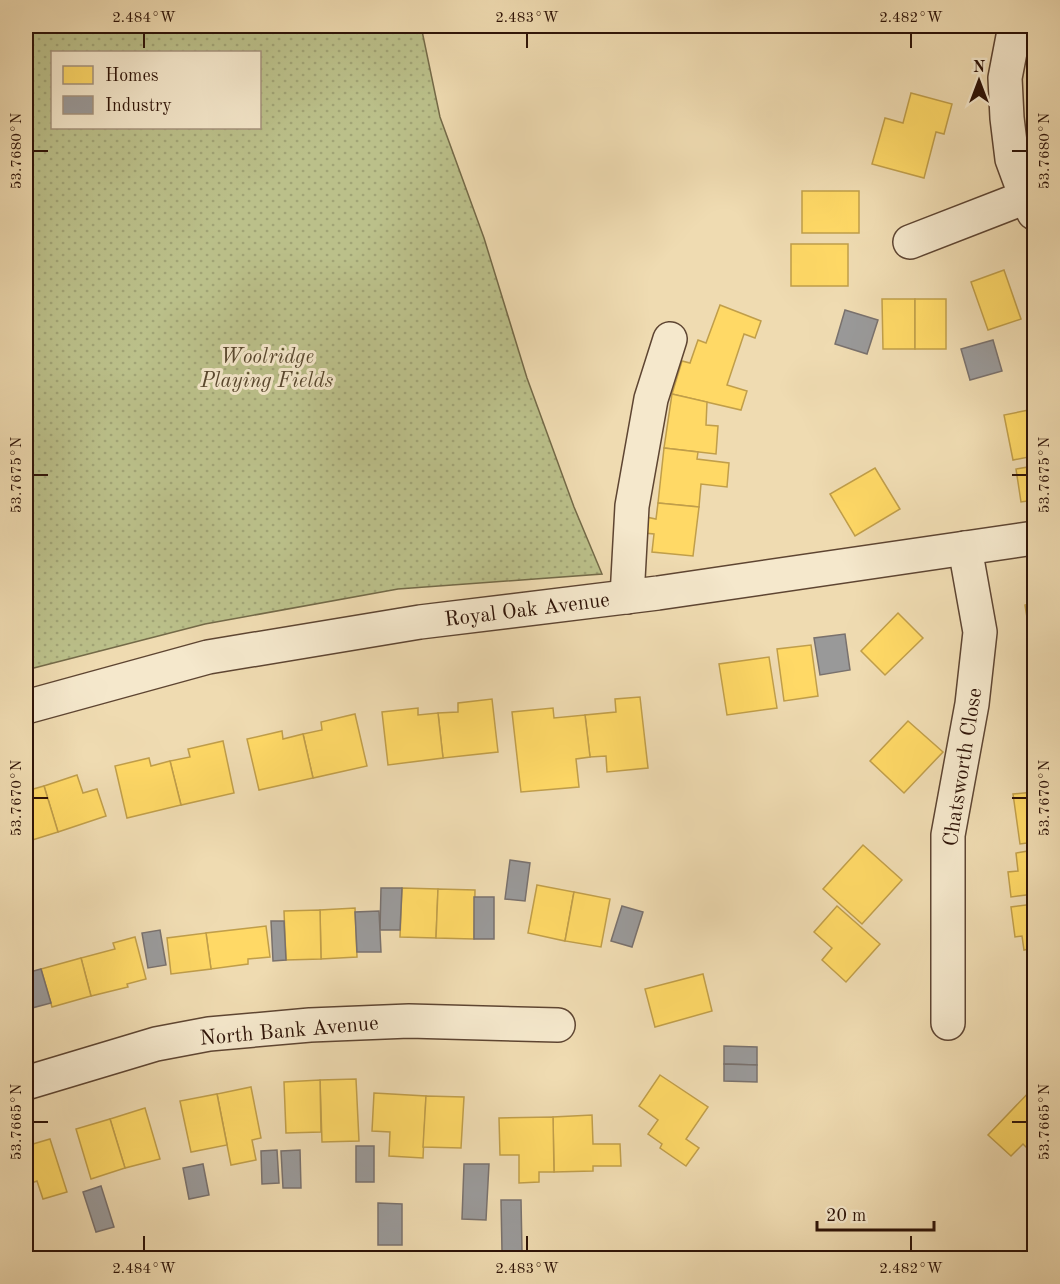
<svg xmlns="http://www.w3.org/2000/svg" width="1060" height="1284" viewBox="0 0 1060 1284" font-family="'Old Standard TT',serif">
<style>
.park{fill:url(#park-dots);stroke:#746a48;stroke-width:1.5;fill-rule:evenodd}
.homes{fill:#ffd966;stroke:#c09e4a;stroke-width:1.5}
.industry{fill:#999;stroke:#79716d;stroke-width:1.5}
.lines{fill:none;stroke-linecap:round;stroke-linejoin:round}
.street-casing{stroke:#5e4532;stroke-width:36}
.street{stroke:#f5e8cc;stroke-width:33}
.ticks{fill:none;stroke:#2e1307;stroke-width:2}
.labels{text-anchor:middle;stroke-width:6;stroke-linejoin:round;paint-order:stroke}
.park-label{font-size:21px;font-style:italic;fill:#58472e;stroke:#f5e8cc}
.street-label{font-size:21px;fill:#2e1307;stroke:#f5e8cc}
.neatline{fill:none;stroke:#2e1307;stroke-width:2}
.ticks-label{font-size:15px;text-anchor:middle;fill:#2e1307}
</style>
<defs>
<pattern id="park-dots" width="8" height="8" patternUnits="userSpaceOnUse" patternTransform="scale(1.5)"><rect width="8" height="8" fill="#bbc08a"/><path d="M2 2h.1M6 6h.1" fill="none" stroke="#a1a476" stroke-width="1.8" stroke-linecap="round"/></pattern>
</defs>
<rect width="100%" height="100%" fill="#efdbb1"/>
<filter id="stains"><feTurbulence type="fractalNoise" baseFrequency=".00333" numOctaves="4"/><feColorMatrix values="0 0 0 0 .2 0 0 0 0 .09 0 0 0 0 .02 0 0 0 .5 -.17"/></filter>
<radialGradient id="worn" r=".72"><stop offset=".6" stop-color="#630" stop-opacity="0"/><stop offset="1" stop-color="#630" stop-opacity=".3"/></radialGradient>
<path class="park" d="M26 26H421L440 117 484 238 527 378 574 507 602 574 398 589 205 624 26 670ZM52 52H260V128H52Z"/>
<g class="homes">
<polygon points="911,93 952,104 944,134 936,132 924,178 872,164 885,118 903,123"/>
<rect x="802" y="191" width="57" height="42"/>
<rect x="791" y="244" width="57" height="42"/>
<polygon points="1004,270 1021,319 988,330 971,282"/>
<polygon points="882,299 915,299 915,349 883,349"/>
<rect x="915" y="299" width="31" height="50"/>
<polygon points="720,305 761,321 755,338 744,334 727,385 747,391 741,410 672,394 682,361 690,363 698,340 706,343"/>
<polygon points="672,394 707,402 706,425 718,426 716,454 664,448"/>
<polygon points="1034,409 1034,456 1013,460 1004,415"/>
<polygon points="664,448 698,452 697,459 729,463 727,487 701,484 699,507 658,503"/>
<polygon points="1034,466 1034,500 1021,502 1016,469"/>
<polygon points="875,468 900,509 855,536 830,494"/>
<polygon points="658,503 699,507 693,556 652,552 654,534 644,533 646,517 656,519"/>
<polygon points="1034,603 1034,661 1025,605"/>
<polygon points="898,613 923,638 885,675 861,651"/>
<polygon points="811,645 818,696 784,701 777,649"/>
<polygon points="769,657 777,708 727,715 719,664"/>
<polygon points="640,697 648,768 607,772 606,756 590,757 585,715 616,712 615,699"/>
<polygon points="492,699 498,752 443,758 438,713 458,712 458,703"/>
<polygon points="418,708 418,715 438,713 443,758 388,765 382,712"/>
<polygon points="553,708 554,718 585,715 590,757 576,759 579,787 521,792 512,712"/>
<polygon points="355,714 367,766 313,778 303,734 322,730 321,722"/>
<polygon points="908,721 943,752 904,793 870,761"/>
<polygon points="282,731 283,739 303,734 313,778 259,790 247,739"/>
<polygon points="223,741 234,793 181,805 170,761 190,757 188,749"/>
<polygon points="149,758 151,766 170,761 181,805 127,818 115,766"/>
<polygon points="77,775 83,793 97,789 106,816 58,832 44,786"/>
<polygon points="44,786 58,832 26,842 26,791"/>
<polygon points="1034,792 1034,842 1020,844 1013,794"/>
<polygon points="863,845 902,880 862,924 823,889"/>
<polygon points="1034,850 1034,894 1011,897 1008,872 1018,871 1016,853"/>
<polygon points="537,885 574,892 565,941 528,933"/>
<polygon points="402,888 438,889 436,938 400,937"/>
<polygon points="438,889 475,890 474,939 436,938"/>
<polygon points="574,892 610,899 601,947 565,941"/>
<polygon points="1034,904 1034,948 1024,950 1022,936 1015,937 1011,907"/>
<polygon points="837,906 880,944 846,982 822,960 832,948 814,932"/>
<polygon points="355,908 357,957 321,959 320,910"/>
<polygon points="320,910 321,959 286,960 284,911"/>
<polygon points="266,926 270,957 248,959 248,964 211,969 206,933"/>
<polygon points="206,933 211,969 171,974 167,938"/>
<polygon points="135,937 146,979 127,984 128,987 91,996 81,958 115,949 113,943"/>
<polygon points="81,958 91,996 52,1007 41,969"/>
<polygon points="703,974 712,1011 655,1027 645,989"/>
<polygon points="1031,976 1034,976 1034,1007"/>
<polygon points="660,1075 708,1107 686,1139 699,1148 686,1166 660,1148 662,1144 648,1134 658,1120 639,1106"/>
<polygon points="356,1079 359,1141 322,1142 320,1080"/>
<polygon points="320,1080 321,1132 286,1133 284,1082"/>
<polygon points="251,1087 261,1138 252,1140 256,1160 231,1165 217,1094"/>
<polygon points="1032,1089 1034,1091 1034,1155 1023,1144 1011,1156 988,1135"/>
<polygon points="374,1093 426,1096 423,1158 389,1156 390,1132 372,1131"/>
<polygon points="217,1094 227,1145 191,1152 180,1101"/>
<polygon points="426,1096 464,1097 461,1148 423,1147"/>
<polygon points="145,1108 160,1159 125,1168 110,1119"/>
<polygon points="592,1115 593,1144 620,1144 621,1166 593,1166 593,1171 554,1172 553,1117"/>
<polygon points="553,1117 554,1172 539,1172 539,1182 519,1183 519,1155 500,1155 499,1118"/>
<polygon points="110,1119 125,1168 91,1179 76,1129"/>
<polygon points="50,1139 67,1192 43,1199 37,1181 26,1185 26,1146"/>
<polygon points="801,1251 802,1258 745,1258"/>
</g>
<g class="industry">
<polygon points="845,310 878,320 867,354 835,344"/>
<polygon points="993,340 1002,371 970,380 961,349"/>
<polygon points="845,634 850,670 820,675 814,638"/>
<polygon points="510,860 530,863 525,901 505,899"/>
<polygon points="381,888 402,888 400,930 380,930"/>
<rect x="474" y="897" width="20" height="42"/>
<polygon points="622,906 643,912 632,947 611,941"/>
<polygon points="379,911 381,952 357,952 355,912"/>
<polygon points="271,921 284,921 286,960 273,961"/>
<polygon points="160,930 166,965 148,968 142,933"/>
<polygon points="41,969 51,1003 32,1008 26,984 26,973"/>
<polygon points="724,1046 757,1047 757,1065 724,1064"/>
<polygon points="724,1064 757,1065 757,1082 724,1081"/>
<rect x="356" y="1146" width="18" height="36"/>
<polygon points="277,1150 279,1183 262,1184 261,1151"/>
<polygon points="300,1150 301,1188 283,1188 281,1151"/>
<polygon points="203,1164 209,1195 189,1199 183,1168"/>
<polygon points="464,1164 489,1164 486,1220 462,1219"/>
<polygon points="101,1186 114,1227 96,1232 83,1192"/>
<polygon points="501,1200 521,1200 522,1251 502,1251"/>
<polygon points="378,1203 402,1204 402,1245 378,1245"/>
</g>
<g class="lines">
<g class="street-casing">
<g id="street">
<polyline points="1015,26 1005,78 1007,118 1012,159 1026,197 1034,213"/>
<polyline points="910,242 1026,197"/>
<polyline points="627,597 632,506 651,399 670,339"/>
<polyline points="26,707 208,657 420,622 658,593 1034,538"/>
<polyline points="948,1023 948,835 972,704 980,632 965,548"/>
<polyline points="26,1083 156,1044 209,1034 310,1025 409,1021 558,1025"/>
</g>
</g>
<use href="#street" class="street"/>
</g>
<path class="ticks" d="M144 33V48M527 33V48M911 33V48M33 151H48M1012 151H1027M33 475H48M1012 475H1027M33 798H48M1012 798H1027M33 1122H48M1012 1122H1027M144 1236V1251M527 1236V1251M911 1236V1251"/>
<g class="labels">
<g class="park-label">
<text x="267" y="363">Woolridge<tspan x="267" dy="24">Playing Fields</tspan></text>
</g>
<g class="street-label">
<text transform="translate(527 609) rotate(-7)" y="7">Royal Oak Avenue</text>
<text transform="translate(962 767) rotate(-81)" y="7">Chatsworth Close</text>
<text transform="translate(289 1030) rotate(-5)" y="7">North Bank Avenue</text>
</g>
</g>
<rect width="1060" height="1284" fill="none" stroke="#efdbb1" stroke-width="66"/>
<rect x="51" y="51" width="210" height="78" fill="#f5e8cc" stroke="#a5937d" stroke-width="1.5"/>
<rect x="63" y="66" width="30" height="18" fill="#ffd966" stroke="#a5937d" stroke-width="1.5"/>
<text x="105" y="81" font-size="18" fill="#2e1307">Homes</text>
<rect x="63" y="96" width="30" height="18" fill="#999999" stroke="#a5937d" stroke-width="1.5"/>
<text x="105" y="111" font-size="18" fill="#2e1307">Industry</text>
<g transform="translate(979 81)" stroke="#f5e8cc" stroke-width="4.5" paint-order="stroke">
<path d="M0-4.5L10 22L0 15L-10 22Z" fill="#2e1307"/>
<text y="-9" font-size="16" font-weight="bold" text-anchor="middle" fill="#2e1307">N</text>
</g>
<path d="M817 1221v9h117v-9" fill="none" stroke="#2e1307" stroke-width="3"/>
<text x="826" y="1221" font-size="18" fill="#2e1307" stroke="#f5e8cc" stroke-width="4.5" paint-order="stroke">20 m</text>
<rect x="33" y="33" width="994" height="1218" class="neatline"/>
<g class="ticks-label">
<text x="144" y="22">2.484°W</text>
<text x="527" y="22">2.483°W</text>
<text x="911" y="22">2.482°W</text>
<text transform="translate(16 151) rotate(-90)" y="5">53.7680°N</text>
<text transform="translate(1044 151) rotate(-90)" y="5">53.7680°N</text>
<text transform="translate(16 475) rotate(-90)" y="5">53.7675°N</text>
<text transform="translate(1044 475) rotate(-90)" y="5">53.7675°N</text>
<text transform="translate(16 798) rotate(-90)" y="5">53.7670°N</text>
<text transform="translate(1044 798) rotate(-90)" y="5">53.7670°N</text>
<text transform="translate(16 1122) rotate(-90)" y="5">53.7665°N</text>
<text transform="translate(1044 1122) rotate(-90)" y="5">53.7665°N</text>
<text x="144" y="1273">2.484°W</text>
<text x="527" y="1273">2.483°W</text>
<text x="911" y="1273">2.482°W</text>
</g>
<rect width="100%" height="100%" filter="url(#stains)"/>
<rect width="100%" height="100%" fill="url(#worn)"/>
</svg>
